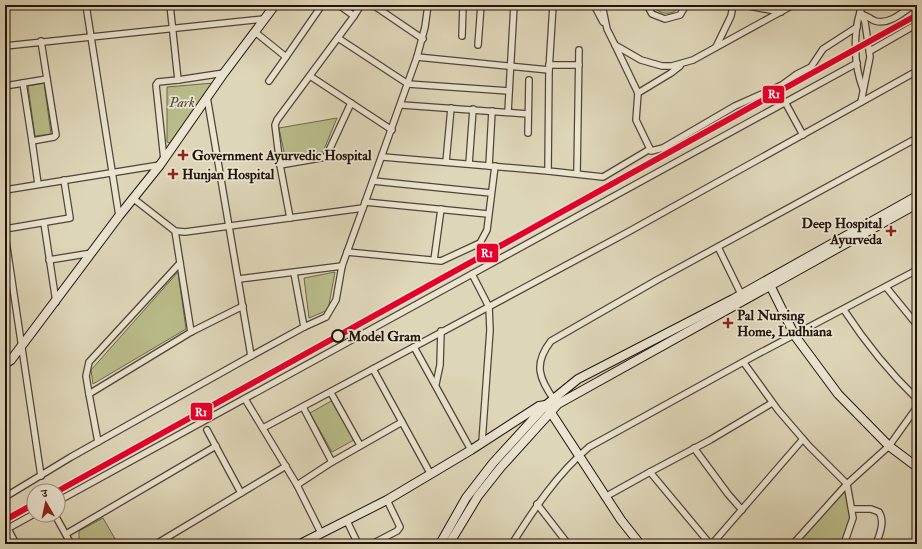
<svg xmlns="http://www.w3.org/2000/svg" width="922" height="549" viewBox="0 0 922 549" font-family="'IM FELL Double Pica','Noto Serif Devanagari',serif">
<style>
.green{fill:#b9bc8a;stroke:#6e684a}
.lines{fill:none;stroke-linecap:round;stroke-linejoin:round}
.street-casing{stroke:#514435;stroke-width:8}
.secondary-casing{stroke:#221309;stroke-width:10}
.street{stroke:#eae4d1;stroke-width:5.5}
.secondary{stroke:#eae4d1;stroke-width:8}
.rail-1-casing{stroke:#eae4d1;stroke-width:9}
.rail-1{stroke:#e4002b;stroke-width:6}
.poi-dot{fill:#8f2418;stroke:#eae4d1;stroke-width:1.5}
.stop-dot{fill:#eae4d1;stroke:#221309;stroke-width:2}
.labels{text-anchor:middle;stroke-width:3.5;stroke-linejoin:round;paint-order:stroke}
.park-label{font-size:14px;font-style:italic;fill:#4f4630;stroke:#eae4d1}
.poi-label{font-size:14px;font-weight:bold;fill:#221309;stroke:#eae4d1;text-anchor:start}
.stop-label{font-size:14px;font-weight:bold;fill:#221309;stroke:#eae4d1;text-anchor:start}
.line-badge{stroke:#eae4d1;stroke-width:1.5}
.badge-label{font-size:11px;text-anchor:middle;font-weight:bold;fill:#fff}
</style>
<rect width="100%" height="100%" fill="#ded6b8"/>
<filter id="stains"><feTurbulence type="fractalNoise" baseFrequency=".005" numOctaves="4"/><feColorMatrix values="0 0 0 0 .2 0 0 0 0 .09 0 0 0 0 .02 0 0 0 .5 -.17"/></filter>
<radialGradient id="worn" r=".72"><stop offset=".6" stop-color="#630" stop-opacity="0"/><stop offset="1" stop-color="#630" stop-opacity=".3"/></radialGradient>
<g class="green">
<path d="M652 5H680C674 17 659 15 652 5Z"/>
<polygon points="44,83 51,134 35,136 28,86"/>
<polygon points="213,83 170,143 167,142 167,87"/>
<polygon points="337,118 323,152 285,157 279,128"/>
<polygon points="178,272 186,329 93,384 91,370"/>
<polygon points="335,272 328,310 309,318 304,278"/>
<polygon points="333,400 354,440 332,452 310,413"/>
<polygon points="845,488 851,517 843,544 794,544"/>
<polygon points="103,518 118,544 79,544 79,531"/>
</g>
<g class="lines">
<g class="street-casing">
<g id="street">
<polyline points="86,5 119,216"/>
<polyline points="373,5 423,39"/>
<polyline points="594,5 603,22"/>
<polyline points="602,5 607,29 615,45 641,60 662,66 672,66 693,60 793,5"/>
<polyline points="647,5 652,14 665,19 680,15 686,5"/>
<polyline points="743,5 781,12"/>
<polyline points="858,5 865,22 870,57 861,102"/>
<path d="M860 12C853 35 854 66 863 89"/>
<path d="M863 15C867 16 871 19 875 21 889 25 902 13 913 5"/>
<polyline points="354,16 361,5"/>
<polyline points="255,32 286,57 322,5"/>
<polyline points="462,36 463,5"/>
<polyline points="338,38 408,84 509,91"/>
<polyline points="478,45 481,5"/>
<polyline points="615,45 638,93 636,120 651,151 663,148 735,106 782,85 797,74 811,67 823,49 857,27"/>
<polyline points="5,46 264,19"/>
<polyline points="716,47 731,16 733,5"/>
<polyline points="870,51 917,24"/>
<polyline points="417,57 549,70 553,5"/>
<polyline points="549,65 579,65"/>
<polyline points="549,70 548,171 603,177 650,149"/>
<polyline points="310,76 392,130"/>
<polyline points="178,80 224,73"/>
<polyline points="269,81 286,57"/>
<polyline points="23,83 32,141 54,137 56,135 47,79"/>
<polyline points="5,86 47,79 41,41"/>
<polyline points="638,93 671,73 680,66"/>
<polyline points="207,97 251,356"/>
<polyline points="785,102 803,135"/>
<polyline points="402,105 528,114"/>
<polyline points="508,112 514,5"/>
<polyline points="528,133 529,80"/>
<polyline points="32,141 38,184"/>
<polyline points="383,157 548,171"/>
<polyline points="164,160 156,85 158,82 178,80 170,5"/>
<polyline points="446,162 451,108"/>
<polyline points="469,164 473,109"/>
<polyline points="280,165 326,157 351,103"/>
<polyline points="489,166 492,111"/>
<polyline points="577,173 579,50"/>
<polyline points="373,181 491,193"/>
<polyline points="5,190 160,165"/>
<polyline points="134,199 175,231 185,232 363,208 417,57 425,27 428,5"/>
<polyline points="365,202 488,214"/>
<polyline points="290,218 280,165 275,125 277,120 354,16 339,5"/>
<polyline points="44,223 56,302"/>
<polyline points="5,229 70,218 64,180"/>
<polyline points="175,231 191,332"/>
<polyline points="5,234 41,476"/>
<polyline points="718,247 741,294"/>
<polyline points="347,252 441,261 480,243 487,230 495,166"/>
<polyline points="49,260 92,253"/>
<polyline points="434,260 441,209"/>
<polyline points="294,273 304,327"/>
<polyline points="239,279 342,266"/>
<polyline points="886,287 917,325"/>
<path d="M844 310C865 342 889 372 917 399"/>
<polyline points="414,347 471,450"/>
<polyline points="744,363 778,410 809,446 847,484 853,518 844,544"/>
<polyline points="373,369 430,473"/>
<polyline points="436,384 440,365 441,331"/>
<polyline points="331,393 360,445"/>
<polyline points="89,394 86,376 89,362 180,263"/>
<polyline points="245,399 297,485 321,533"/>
<path d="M555 401C539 379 533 364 551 341L657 280 917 138"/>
<polyline points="303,407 332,462"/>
<polyline points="263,428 628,232 917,71"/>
<polyline points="207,430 241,493"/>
<polyline points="98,442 89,394 191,332 243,306"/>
<polyline points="482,442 490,330 489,307 472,274 857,63"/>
<polyline points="694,448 728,494 742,510"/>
<polyline points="650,472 710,440 772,403"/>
<polyline points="297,485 332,462 402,422"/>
<polyline points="5,497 71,457 251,356 304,327 326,317 336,300 342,266 363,208"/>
<polyline points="605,497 650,472 710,544"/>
<polyline points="58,501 472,274"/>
<polyline points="537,504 568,544"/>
<path d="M852 509H871L879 512C885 521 880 534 876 544"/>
<polyline points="55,515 71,544"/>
<polyline points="347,521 358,544"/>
<polyline points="8,529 16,544"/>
<polyline points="5,530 34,514"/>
<polyline points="66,534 216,446"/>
<polyline points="156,544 286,466"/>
<polyline points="372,544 397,531 400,527 387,500"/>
<path d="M512 544C534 509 557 474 589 447L754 356 917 270"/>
<polyline points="712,544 803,439"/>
<polyline points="793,544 847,484 889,446 917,407"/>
</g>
</g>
<g class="secondary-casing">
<g id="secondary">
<polyline points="769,283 795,336 838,394 889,446 917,467"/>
<polyline points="5,364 11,360 119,216 160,165 224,73 275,5"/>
<polyline points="300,544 387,500 471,450 539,406 546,405 621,520 640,544"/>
<polyline points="440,544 466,498 493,463 546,405 578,379 733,299 917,196"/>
<polyline points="449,544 478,496 501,467 558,404 917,204"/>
</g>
</g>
<use href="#street" class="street"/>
<use href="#secondary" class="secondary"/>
<g class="rail-1-casing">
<g id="rail-1">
<polyline points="58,491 917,15"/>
<polyline points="5,520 34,504"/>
</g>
</g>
<use href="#rail-1" class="rail-1"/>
</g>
<g class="poi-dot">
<path d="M181 149h4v4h4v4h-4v4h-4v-4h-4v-4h4z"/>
<path d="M171 168h4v4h4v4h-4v4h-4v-4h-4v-4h4z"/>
<path d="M889 225h4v4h4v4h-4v4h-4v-4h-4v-4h4z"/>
<path d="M726 317h4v4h4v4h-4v4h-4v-4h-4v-4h4z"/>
</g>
<circle class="stop-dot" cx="338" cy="336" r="6"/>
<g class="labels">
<g class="park-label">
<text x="182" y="107">Park</text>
</g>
<g class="poi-label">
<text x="192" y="160">Government Ayurvedic Hospital</text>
<text x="182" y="179">Hunjan Hospital</text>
<text x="882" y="228" text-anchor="end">Deep Hospital<tspan x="882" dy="16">Ayurveda</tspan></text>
<text x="737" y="320">Pal Nursing<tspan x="737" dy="16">Home, Ludhiana</tspan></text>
</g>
<g class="stop-label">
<text x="348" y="341">Model Gram</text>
</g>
</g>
<g class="line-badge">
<rect x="762" y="85" width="23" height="19" rx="4" fill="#e4002b"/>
<rect x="476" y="243" width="23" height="20" rx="4" fill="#e4002b"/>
<rect x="190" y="402" width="23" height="19" rx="4" fill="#e4002b"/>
</g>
<g class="badge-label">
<text x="774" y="98">R1</text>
<text x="487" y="257">R1</text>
<text x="201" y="416">R1</text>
</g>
<rect width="922" height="549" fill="none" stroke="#ded6b8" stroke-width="20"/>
<rect x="6" y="6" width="910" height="537" fill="none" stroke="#221309" stroke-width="2"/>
<rect x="10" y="10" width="902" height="529" fill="none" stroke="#221309"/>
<g transform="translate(46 503) rotate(351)"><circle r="19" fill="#eae4d1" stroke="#9a9081"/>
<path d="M0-3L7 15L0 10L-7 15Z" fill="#8f2418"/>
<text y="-6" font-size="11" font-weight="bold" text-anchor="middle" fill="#221309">उ</text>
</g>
<rect width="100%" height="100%" filter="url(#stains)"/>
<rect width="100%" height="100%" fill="url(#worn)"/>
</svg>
